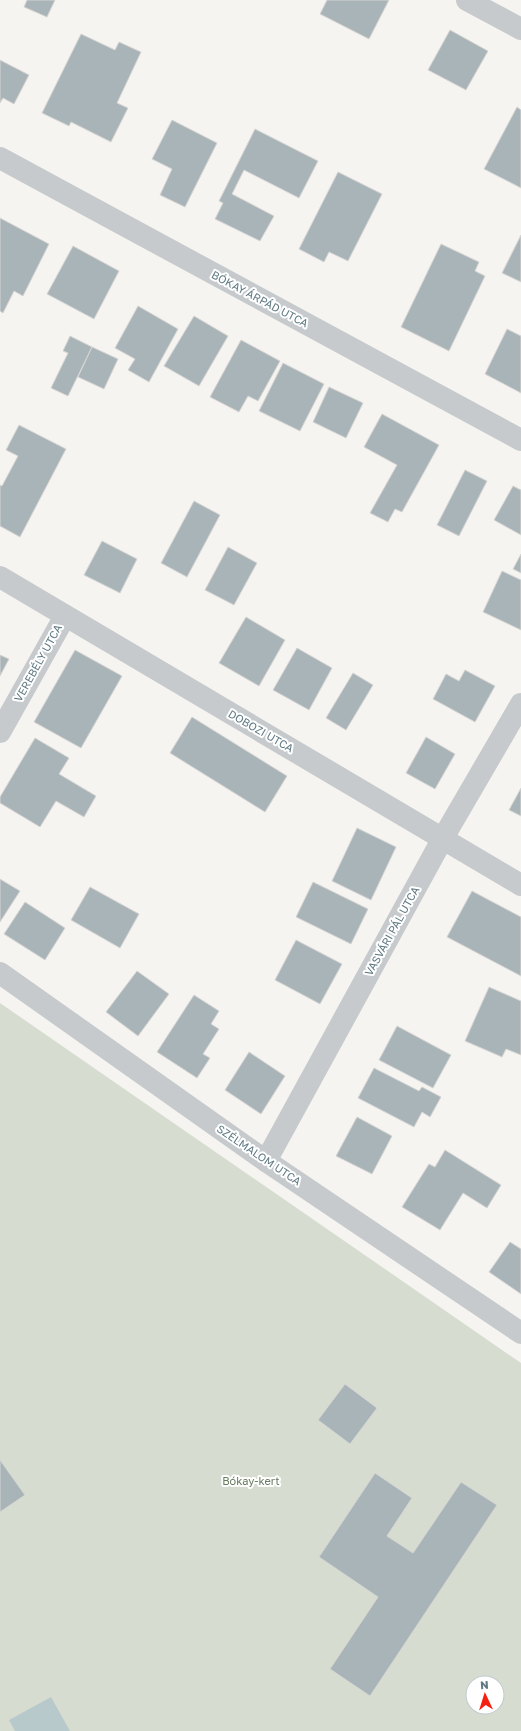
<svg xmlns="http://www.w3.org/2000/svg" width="521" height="1731" viewBox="0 0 521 1731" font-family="'Golos Text',sans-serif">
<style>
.green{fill:#d6ddd0;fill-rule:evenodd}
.water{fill:#b8c9cb}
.building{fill:#a9b4b8;stroke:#d6d5d3}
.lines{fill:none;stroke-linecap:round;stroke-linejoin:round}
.minor{stroke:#c6cacc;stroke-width:22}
.labels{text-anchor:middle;stroke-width:4;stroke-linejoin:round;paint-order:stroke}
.street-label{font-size:11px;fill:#607a84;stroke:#fff}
.park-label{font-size:11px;fill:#697b60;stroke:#fff}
</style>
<rect width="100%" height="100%" fill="#f5f4f0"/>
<path class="green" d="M0 1003 521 1363V1731H0ZM473 1683H497V1707H473Z"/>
<polygon class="water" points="51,1697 70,1731 15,1731 9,1720"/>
<g class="building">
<polygon points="27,0 55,0 47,17 24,7"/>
<polygon points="327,0 389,0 369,39 320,14"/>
<polygon points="450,30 488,51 466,90 428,70"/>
<polygon points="81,34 115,50 119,42 141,52 117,103 128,108 111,142 71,122 69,126 42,113"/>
<polygon points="0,60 29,75 14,104 3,98 0,103"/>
<polygon points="517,107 521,110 521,188 484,169"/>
<polygon points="172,120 217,143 185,207 160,195 172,169 152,159"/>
<polygon points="255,129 318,161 299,198 244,170 232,194 274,216 260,241 215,219 223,203 219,201"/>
<polygon points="338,172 382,194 348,261 329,252 324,262 299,249"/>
<polygon points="0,218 49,244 23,296 14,291 3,313 0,311"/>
<polygon points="521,235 521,282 502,273"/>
<polygon points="441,244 479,262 475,271 485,276 449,351 401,327"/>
<polygon points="73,246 119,271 94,319 47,294"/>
<polygon points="138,306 178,329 149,382 128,370 135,359 115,348"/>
<polygon points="194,316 228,336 199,386 164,366"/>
<polygon points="507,329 521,336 521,393 485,374"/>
<polygon points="70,336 92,347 68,396 51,388 68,353 63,351"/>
<polygon points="241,340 280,361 258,401 248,396 239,412 210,397"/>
<polygon points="92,347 118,359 104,389 78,377"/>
<polygon points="283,363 324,384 300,431 259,411"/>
<polygon points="329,387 363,403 346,438 313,422"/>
<polygon points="382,414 439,445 402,512 395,509 388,522 370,513 397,465 364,447"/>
<polygon points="19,425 66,449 20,537 0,526 0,485 2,486 18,456 6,450"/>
<polygon points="465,470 487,481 459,536 437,525"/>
<polygon points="513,486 521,490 521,535 494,520"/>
<polygon points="194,501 220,515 187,577 161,563"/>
<polygon points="102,541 137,559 120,593 84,575"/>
<polygon points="228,547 257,563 234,605 205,590"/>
<polygon points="521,554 521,573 513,569"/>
<polygon points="502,571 521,580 521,630 483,612"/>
<polygon points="246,617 285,640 259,686 219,663"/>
<polygon points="297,648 332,668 309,710 273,690"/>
<polygon points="75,650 122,676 81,748 34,722"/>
<polygon points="0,655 9,659 0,676"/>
<polygon points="465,670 495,686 475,722 433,699 446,674 459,681"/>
<polygon points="353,673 373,685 346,730 326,718"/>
<polygon points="192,717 287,776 265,812 170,753"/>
<polygon points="426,737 455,754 435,789 406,773"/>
<polygon points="35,738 69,758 59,774 96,796 84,817 56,801 40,827 0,803 0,797"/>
<polygon points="521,788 521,816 509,810"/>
<polygon points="357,828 396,847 371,900 332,881"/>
<polygon points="0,879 20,891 0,922"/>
<polygon points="313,882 368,909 351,944 296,917"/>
<polygon points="90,887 139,914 120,948 71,920"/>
<polygon points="472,891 521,917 521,976 447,937"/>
<polygon points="25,902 65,928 45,960 4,934"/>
<polygon points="296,940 342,964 320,1004 275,980"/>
<polygon points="137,971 169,994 138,1036 106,1012"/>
<polygon points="489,987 521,1001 521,1055 506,1049 502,1057 465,1041"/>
<polygon points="194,995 219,1011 211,1024 219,1029 203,1054 210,1058 197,1078 157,1052"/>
<polygon points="397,1026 451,1055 433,1088 379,1060"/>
<polygon points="249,1052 285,1076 261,1114 225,1090"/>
<polygon points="374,1068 419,1091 422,1087 441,1097 430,1117 422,1112 414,1127 358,1098"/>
<polygon points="357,1117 392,1136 372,1174 336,1156"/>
<polygon points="445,1150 501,1185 487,1208 463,1193 440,1230 402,1207 429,1164 435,1167"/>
<polygon points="510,1242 521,1249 521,1294 489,1272"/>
<polygon points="345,1384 377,1408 350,1444 318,1420"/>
<polygon points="0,1460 25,1495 0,1512"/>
<polygon points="375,1473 412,1498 387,1536 413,1553 461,1482 497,1505 370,1696 330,1669 378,1597 319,1557"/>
</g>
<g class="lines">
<g class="minor">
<polyline points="467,0 521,29"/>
<polyline points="0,158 521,440"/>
<polyline points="0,577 521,885"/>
<polyline points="0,732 65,616"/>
<polyline points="0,973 266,1161 521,1333"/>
<polyline points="266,1161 443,838 521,704"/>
</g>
</g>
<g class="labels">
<g class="street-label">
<text transform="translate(260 299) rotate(28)" y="4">BÓKAY ÁRPÁD UTCA</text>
<text transform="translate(38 663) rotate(-61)" y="4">VEREBÉLY UTCA</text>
<text transform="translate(261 731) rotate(30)" y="4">DOBOZI UTCA</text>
<text transform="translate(392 931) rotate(-61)" y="4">VASVÁRI PÁL UTCA</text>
<text transform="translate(259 1155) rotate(34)" y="4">SZÉLMALOM UTCA</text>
</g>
<g class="park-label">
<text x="251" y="1485">Bókay-kert</text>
</g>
</g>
<g transform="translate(485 1695) rotate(356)"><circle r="19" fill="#ffffff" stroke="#bfcace"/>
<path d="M0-3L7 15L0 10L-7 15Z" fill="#f52010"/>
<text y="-6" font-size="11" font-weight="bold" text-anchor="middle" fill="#607a84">N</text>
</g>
</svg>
